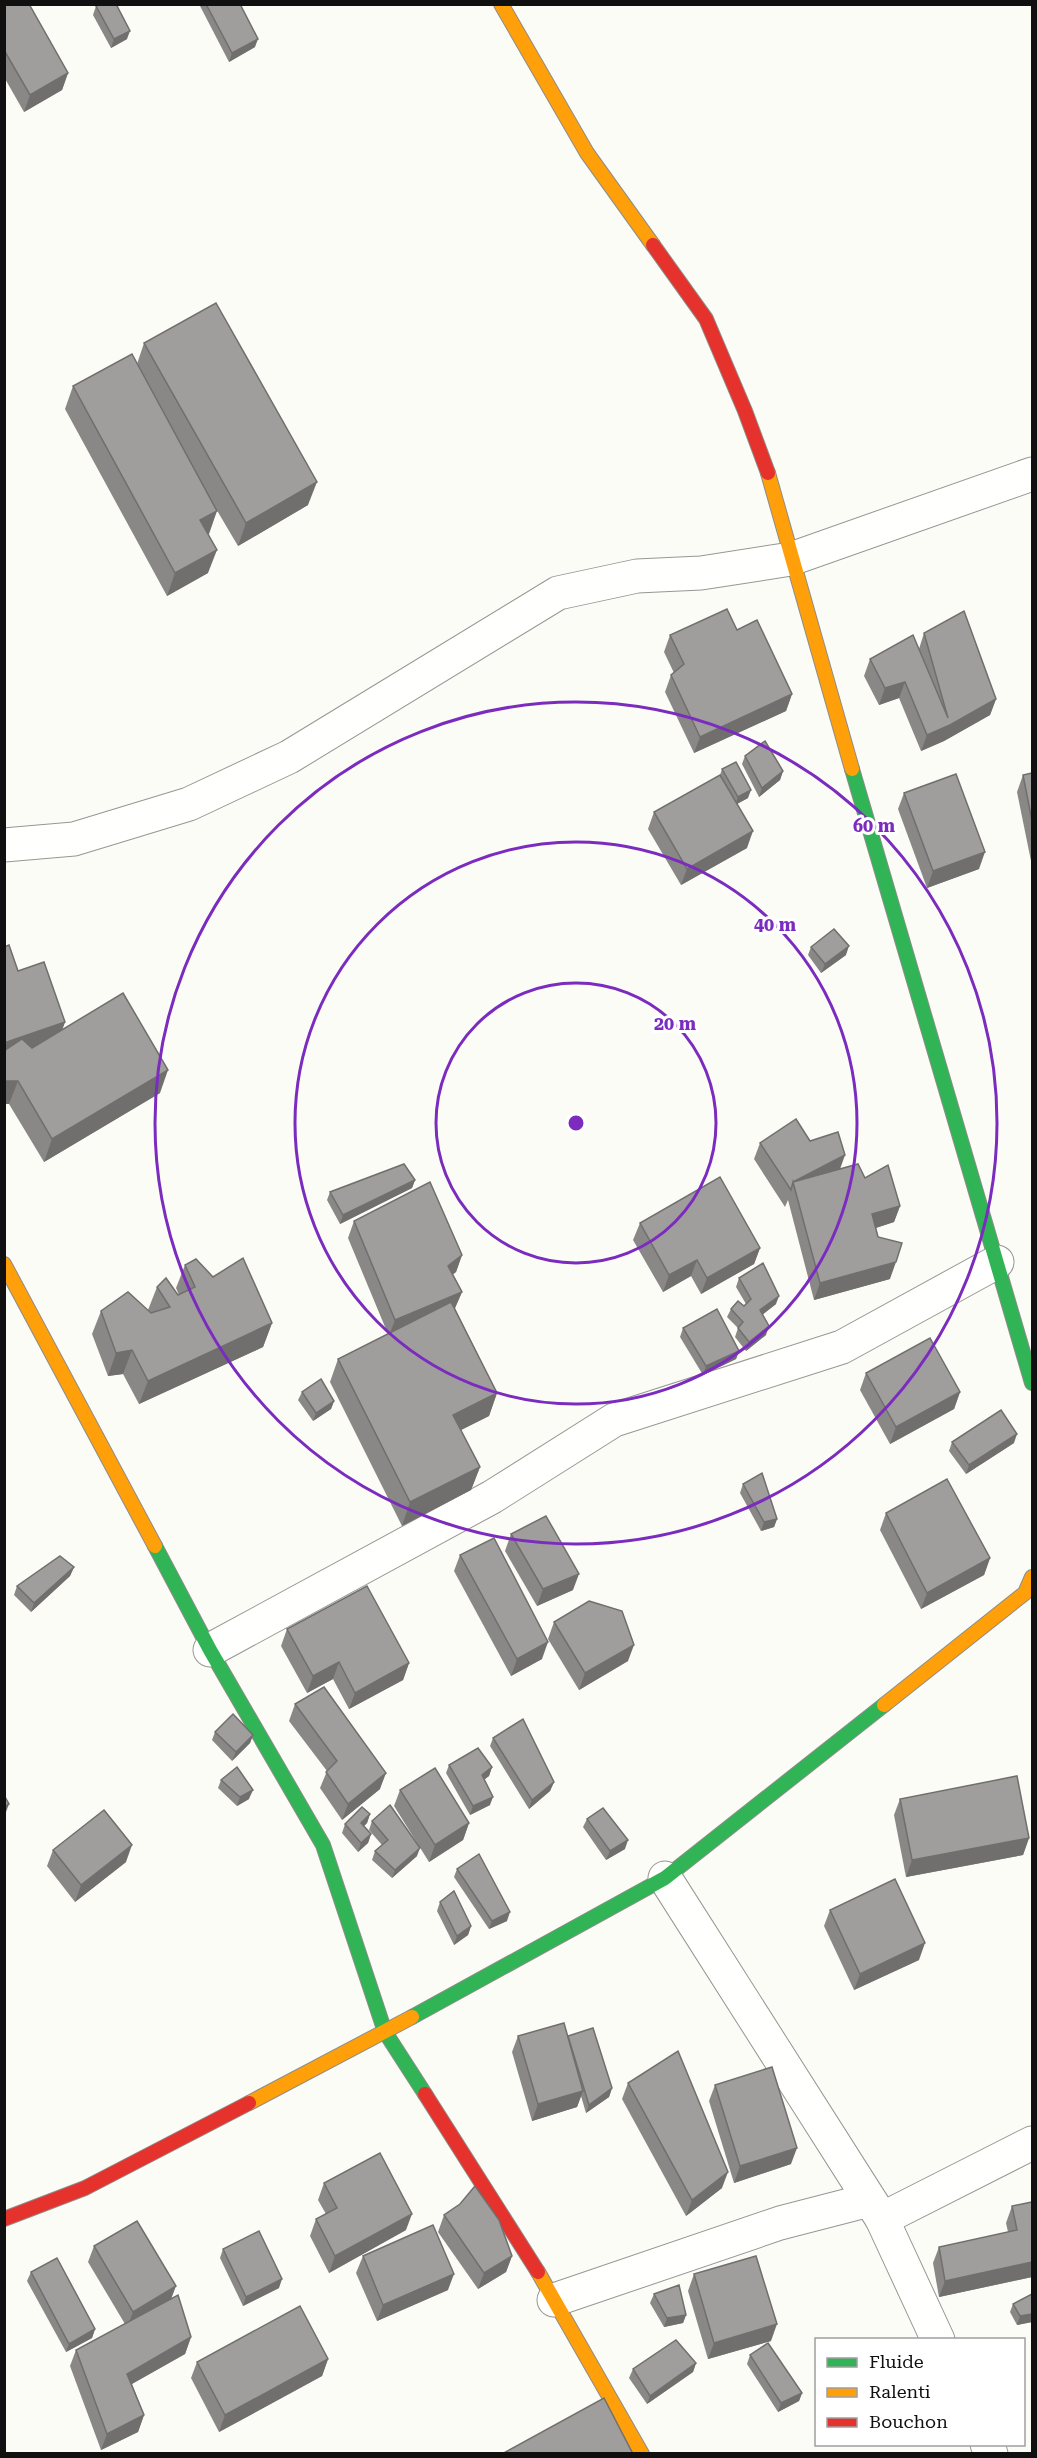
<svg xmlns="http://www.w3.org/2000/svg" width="1037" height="2458" viewBox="0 0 1037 2458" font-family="'Roboto Serif',serif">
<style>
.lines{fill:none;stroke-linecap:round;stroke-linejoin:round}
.street-casing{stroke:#969694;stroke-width:35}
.fast-casing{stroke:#8d8d8b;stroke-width:16}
.slow-casing{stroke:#8d8d8b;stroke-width:16}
.jam-casing{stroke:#8d8d8b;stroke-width:16}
.street{stroke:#fffffe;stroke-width:33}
.fast{stroke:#30b455;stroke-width:14}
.slow{stroke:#ff9f0a;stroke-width:14}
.jam{stroke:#e5322d;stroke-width:14}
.wall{fill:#8a8886}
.shaded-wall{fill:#706f6d}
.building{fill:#a09e9c;stroke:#706f6d;stroke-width:1.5}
.ring{fill:none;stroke:#7b2cbf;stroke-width:3}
.centre{fill:#7b2cbf;stroke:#fff;stroke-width:3}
.ring-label{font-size:18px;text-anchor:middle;font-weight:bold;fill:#7b2cbf;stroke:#fff;stroke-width:6;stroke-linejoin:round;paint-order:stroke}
</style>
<rect width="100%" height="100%" fill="#fcfcf7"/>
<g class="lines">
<g class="street-casing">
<g id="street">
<polyline points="4,845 74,839 189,804 289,757 558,593 637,576 701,573 791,559 1032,474"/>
<polyline points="210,1650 492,1497 614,1420 842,1347 997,1262"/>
<polyline points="665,1878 882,2219 938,2340"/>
<polyline points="882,2219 1032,2143"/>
<polyline points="554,2300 780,2223 869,2200"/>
<polyline points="987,2444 991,2454"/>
</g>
</g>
<g class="fast-casing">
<g id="fast">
<polyline points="852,769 1032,1383"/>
<polyline points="155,1546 210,1650 323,1845 385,2032 425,2094"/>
<polyline points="412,2017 665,1878 884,1705"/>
</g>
</g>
<g class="slow-casing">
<g id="slow">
<polyline points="501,4 587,153 653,245"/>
<polyline points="768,473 852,769"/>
<polyline points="4,1264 155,1546"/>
<polyline points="884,1705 1025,1593 1032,1577"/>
<polyline points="249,2103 412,2017"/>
<polyline points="538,2272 642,2454"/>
</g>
</g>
<g class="jam-casing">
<g id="jam">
<polyline points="653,245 706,319 745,411 768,473"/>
<polyline points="425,2094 538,2272"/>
<polyline points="4,2219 85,2188 249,2103"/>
</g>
</g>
<use href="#street" class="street"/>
<use href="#fast" class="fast"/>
<use href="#slow" class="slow"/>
<use href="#jam" class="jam"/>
</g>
<g class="wall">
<polygon points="4,4 68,73 62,90 24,112 4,77"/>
<polygon points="199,4 240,4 255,47 229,62"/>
<polygon points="96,6 127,39 111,48 93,15"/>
<polygon points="144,343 308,505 238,546 212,502 208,535 208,573 167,596 65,409 73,386 137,364"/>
<polygon points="924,633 996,699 990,715 944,741 921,751 899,698 879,705 864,676 870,659 919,649"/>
<polygon points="670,635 792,694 786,711 694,753 665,692 671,675 674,673 664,652"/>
<polygon points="745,756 783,771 780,780 759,797 742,764"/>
<polygon points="722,769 748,798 737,804 747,848 681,885 648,829 654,812 720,775"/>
<polygon points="1032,773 1032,861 1031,861 1017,792 1023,775"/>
<polygon points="904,793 979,869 927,888 898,809"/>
<polygon points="811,947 846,955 821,973 808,955"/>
<polygon points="18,971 65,1022 62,1030 160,1093 44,1162 9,1104"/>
<polygon points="810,1141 840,1169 865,1178 900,1206 894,1222 876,1228 890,1279 814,1300 788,1200 785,1207 754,1159 760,1143"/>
<polygon points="415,1180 412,1188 340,1224 327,1200 330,1192"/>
<polygon points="354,1221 462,1255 456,1272 453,1274 462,1292 455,1308 497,1393 489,1416 461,1430 480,1467 471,1490 402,1526 330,1382 338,1359 388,1334 348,1238"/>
<polygon points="640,1223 760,1248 754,1264 701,1294 691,1276 663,1292 633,1240"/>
<polygon points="185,1265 213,1277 272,1323 263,1347 139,1404 123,1374 108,1376 92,1334 101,1311 148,1310 157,1287 178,1295 179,1295 176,1288"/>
<polygon points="739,1278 776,1304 762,1315 766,1335 746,1351 735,1337 738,1328 727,1317 731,1309 744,1306 746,1304 736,1287"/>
<polygon points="683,1328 739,1351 736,1359 703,1375 680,1337"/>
<polygon points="866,1373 960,1392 954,1409 890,1444 860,1390"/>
<polygon points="302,1392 334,1401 331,1409 313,1421 298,1400"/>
<polygon points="952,1442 1014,1443 966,1474 949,1451"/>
<polygon points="743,1484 777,1519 774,1527 761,1531 740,1493"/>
<polygon points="886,1513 990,1558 984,1575 921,1609 880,1530"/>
<polygon points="511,1534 573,1590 537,1606 505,1551"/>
<polygon points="460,1555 542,1659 511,1676 454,1571"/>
<polygon points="74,1567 70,1576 31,1612 14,1595 17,1586"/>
<polygon points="554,1622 628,1661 579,1690 548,1639"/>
<polygon points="287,1629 409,1663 403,1680 349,1709 333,1679 307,1693 281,1646"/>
<polygon points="295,1704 380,1789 342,1820 320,1788 327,1771 289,1721"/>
<polygon points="215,1732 253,1735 250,1743 232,1761 212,1740"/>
<polygon points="493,1738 554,1782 550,1791 529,1809 490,1746"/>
<polygon points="449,1765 492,1767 489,1776 484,1779 490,1805 470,1815 446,1773"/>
<polygon points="221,1780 249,1799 237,1806 218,1788"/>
<polygon points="400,1790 469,1823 463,1840 429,1862 394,1806"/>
<polygon points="900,1799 1029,1838 1023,1855 906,1877 894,1815"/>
<polygon points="370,1814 367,1823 364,1826 371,1834 368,1843 358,1852 342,1833 345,1824"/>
<polygon points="587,1819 625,1849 606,1860 583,1827"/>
<polygon points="372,1821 417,1856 392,1878 372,1860 375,1851 382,1845 369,1830"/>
<polygon points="53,1850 126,1862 75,1902 47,1866"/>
<polygon points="457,1869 507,1921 489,1929 454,1877"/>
<polygon points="440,1902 471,1926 468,1935 454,1945 437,1911"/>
<polygon points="830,1910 919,1960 854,1990 824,1926"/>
<polygon points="518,2036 568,2036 612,2088 609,2097 586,2113 581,2096 577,2107 532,2121 512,2052"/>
<polygon points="628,2083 722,2188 686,2216 622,2099"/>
<polygon points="715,2085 791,2164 734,2183 709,2101"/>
<polygon points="324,2183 406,2230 329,2273 310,2236 316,2219 326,2214 318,2200"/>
<polygon points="1012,2206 1032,2277 939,2297 933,2263 939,2247 1008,2232 1006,2223"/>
<polygon points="444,2215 512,2256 506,2272 478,2289 438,2232"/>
<polygon points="94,2246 171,2299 191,2337 185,2354 132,2384 144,2415 138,2432 101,2450 70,2366 76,2350 125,2324 88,2262"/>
<polygon points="223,2249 279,2288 243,2306 220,2258"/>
<polygon points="363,2256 448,2290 377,2321 356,2273"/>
<polygon points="31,2272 95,2329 92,2338 66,2352 27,2281"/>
<polygon points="694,2274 771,2341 708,2359 688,2291"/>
<polygon points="654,2294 686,2315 683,2323 664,2327 650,2303"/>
<polygon points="1032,2294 1032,2323 1032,2322 1017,2325 1010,2312 1013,2304"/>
<polygon points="750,2355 802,2393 799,2401 778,2412 747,2364"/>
<polygon points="328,2359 322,2376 219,2432 191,2378 197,2362"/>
<polygon points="696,2363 693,2372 647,2404 629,2378 633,2369"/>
</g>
<g class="shaded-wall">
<polygon points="130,31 127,39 111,48 114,39"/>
<polygon points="258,39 255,47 229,62 232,53"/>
<polygon points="68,73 62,90 24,112 30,95"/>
<polygon points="317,482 308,505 238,546 246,523"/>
<polygon points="217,511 209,534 192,543 200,520"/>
<polygon points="217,550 208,573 167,596 175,573"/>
<polygon points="905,682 899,698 879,705 885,688"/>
<polygon points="792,694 786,711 694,753 700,737"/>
<polygon points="996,699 990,715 944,741 921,751 927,735"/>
<polygon points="783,771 780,780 759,797 762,788"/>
<polygon points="751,790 748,798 735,805 738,797"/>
<polygon points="753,831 747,848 681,885 687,869"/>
<polygon points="985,852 979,869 927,888 933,871"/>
<polygon points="849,946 846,955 821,973 825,964"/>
<polygon points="65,1022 59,1039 4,1058 4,1043"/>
<polygon points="168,1070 160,1093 44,1162 52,1139"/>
<polygon points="4,1081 18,1081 9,1104 4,1104"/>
<polygon points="845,1155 839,1172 793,1182"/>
<polygon points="415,1180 412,1188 340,1224 343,1215"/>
<polygon points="900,1206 894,1222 866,1231 872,1214"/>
<polygon points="760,1248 754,1264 701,1294 707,1278"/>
<polygon points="462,1255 456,1272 442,1283 448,1266"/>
<polygon points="697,1260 691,1276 663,1292 669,1275"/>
<polygon points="896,1262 890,1279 814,1300 820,1283"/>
<polygon points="462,1292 455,1308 389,1336 395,1320"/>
<polygon points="779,1296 776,1304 757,1319 760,1310"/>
<polygon points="272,1323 263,1347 139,1404 148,1381"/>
<polygon points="769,1326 766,1335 746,1351 749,1342"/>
<polygon points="132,1350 123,1374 108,1376 116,1353"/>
<polygon points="739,1351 736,1359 703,1375 706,1366"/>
<polygon points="960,1392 954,1409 890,1444 896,1427"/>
<polygon points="497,1393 489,1416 445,1438 453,1415"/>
<polygon points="334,1401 331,1409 313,1421 316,1413"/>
<polygon points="1017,1434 1014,1443 966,1474 969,1465"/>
<polygon points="480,1467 471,1490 402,1526 410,1502"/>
<polygon points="777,1519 774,1527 761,1531 764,1522"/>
<polygon points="990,1558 984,1575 921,1609 927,1593"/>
<polygon points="74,1567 70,1576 31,1612 34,1603"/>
<polygon points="579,1574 573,1590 537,1606 543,1589"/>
<polygon points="548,1642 542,1659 511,1676 517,1659"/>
<polygon points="634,1645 628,1661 579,1690 585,1673"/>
<polygon points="339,1662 333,1679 307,1693 313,1676"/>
<polygon points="409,1663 403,1680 349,1709 355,1693"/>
<polygon points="253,1735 250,1743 232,1761 236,1752"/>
<polygon points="492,1767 489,1776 479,1784 482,1775"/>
<polygon points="386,1773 380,1789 342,1820 348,1804"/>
<polygon points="554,1782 550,1791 529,1809 532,1800"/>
<polygon points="253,1790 249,1799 237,1806 240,1797"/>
<polygon points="493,1797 490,1805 470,1815 473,1806"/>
<polygon points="9,1804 6,1812 4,1813 4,1807"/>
<polygon points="370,1814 367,1823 358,1832 361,1823"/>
<polygon points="469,1823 463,1840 429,1862 435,1845"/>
<polygon points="371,1834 368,1843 358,1852 361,1843"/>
<polygon points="1029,1838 1023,1855 906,1877 912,1860"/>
<polygon points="628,1840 625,1849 606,1860 610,1851"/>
<polygon points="132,1845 126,1862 75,1902 81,1885"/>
<polygon points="420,1848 417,1856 392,1878 395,1870"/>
<polygon points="510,1912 507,1921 489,1929 492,1921"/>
<polygon points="471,1926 468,1935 454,1945 457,1936"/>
<polygon points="925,1943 919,1960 854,1990 860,1974"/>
<polygon points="612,2088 609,2097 586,2113 589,2105"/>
<polygon points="583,2091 577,2107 532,2121 538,2104"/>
<polygon points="797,2148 791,2164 734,2183 740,2166"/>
<polygon points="728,2172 722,2188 686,2216 692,2200"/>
<polygon points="412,2214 406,2230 329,2273 335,2256"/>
<polygon points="512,2256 506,2272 478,2289 484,2273"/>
<polygon points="1032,2262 1032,2277 939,2297 945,2281"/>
<polygon points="454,2274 448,2290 377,2321 383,2305"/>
<polygon points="282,2279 279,2288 243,2306 246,2297"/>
<polygon points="176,2286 170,2302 127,2328 133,2312"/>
<polygon points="1032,2314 1032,2322 1017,2325 1020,2316"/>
<polygon points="686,2315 683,2323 664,2327 667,2318"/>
<polygon points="777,2324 771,2341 708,2359 714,2343"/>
<polygon points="95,2329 92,2338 66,2352 69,2344"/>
<polygon points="191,2337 185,2354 121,2390 127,2374"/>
<polygon points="328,2359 322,2376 219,2432 225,2415"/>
<polygon points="696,2363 693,2372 647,2404 650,2396"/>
<polygon points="802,2393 799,2401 778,2412 781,2403"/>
<polygon points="144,2415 138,2432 101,2450 107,2434"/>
</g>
<g class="building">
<polygon points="4,4 29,4 68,73 30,95 4,50"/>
<polygon points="100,4 116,4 130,31 114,39 96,6"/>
<polygon points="206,4 240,4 258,39 232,53"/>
<polygon points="216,303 317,482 246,523 144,343"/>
<polygon points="132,354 217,511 200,520 217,550 175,573 73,386"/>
<polygon points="727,609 737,630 757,620 792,694 700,737 671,675 684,664 670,635"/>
<polygon points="964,611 996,699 950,725 927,735 905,682 885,688 870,659 913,635 948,718 924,633"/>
<polygon points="765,741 783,771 762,788 745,756"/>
<polygon points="736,762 751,790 738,797 722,769"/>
<polygon points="1032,773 1032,821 1023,775"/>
<polygon points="956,774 985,852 933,871 904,793"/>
<polygon points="720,775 753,831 687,869 654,812"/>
<polygon points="834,929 849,946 825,964 811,947"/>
<polygon points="9,945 18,971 44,962 65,1022 4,1043 4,947"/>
<polygon points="123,993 168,1070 52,1139 18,1081 4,1081 4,1051 22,1039 32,1048"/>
<polygon points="796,1119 810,1141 838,1132 845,1155 793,1182 858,1164 865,1178 888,1165 900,1206 872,1214 878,1237 902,1243 896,1262 820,1283 793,1182 791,1190 760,1143"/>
<polygon points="404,1164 415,1180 343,1215 330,1192"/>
<polygon points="720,1177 760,1248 707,1278 697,1260 669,1275 640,1223"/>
<polygon points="430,1182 462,1255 448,1266 462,1292 395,1320 354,1221"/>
<polygon points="243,1258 272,1323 148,1381 132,1350 116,1353 101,1311 128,1292 151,1313 170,1307 157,1287 166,1278 178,1295 195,1287 185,1265 196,1259 213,1277"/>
<polygon points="763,1263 779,1296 760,1310 769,1326 749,1342 738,1328 743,1322 731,1309 738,1301 744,1306 751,1299 739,1278"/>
<polygon points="451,1302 497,1393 453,1415 480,1467 410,1502 338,1359"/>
<polygon points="717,1309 739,1351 706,1366 683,1328"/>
<polygon points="930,1338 960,1392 896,1427 866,1373"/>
<polygon points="321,1379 334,1401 316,1413 302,1392"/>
<polygon points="1001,1410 1017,1434 969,1465 952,1442"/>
<polygon points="762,1473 777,1519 764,1522 743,1484"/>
<polygon points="947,1479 990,1558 927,1593 886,1513"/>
<polygon points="546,1516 579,1574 543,1589 511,1534"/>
<polygon points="494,1538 548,1642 517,1659 460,1555"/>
<polygon points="60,1556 74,1567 34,1603 17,1586"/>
<polygon points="367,1586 409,1663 355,1693 339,1662 313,1676 287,1629"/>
<polygon points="589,1601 622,1611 634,1645 585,1673 554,1622"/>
<polygon points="324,1687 386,1773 348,1804 326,1772 337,1761 295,1704"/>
<polygon points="233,1714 253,1735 236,1752 215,1732"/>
<polygon points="523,1719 554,1782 532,1800 493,1738"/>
<polygon points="478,1748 492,1767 482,1775 493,1797 473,1806 449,1765"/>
<polygon points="237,1767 253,1790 240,1797 221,1780"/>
<polygon points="435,1768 469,1823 435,1845 400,1790"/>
<polygon points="1017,1776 1029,1838 912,1860 900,1799"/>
<polygon points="4,1795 9,1804 4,1807"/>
<polygon points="390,1805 420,1848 395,1870 375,1851 388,1840 372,1821"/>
<polygon points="362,1807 370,1814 361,1823 371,1834 361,1843 345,1824"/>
<polygon points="603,1808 628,1840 610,1851 587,1819"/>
<polygon points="104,1810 132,1845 81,1885 53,1850"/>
<polygon points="479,1854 510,1912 492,1921 457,1869"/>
<polygon points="895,1879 925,1943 860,1974 830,1910"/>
<polygon points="454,1891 471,1926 457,1936 440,1902"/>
<polygon points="564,2023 583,2091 538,2104 518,2036"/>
<polygon points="593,2028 612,2088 589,2105 568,2036"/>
<polygon points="678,2051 728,2172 692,2200 628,2083"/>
<polygon points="772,2067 797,2148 740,2166 715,2085"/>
<polygon points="380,2153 412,2214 335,2256 316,2219 337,2208 324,2183"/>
<polygon points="475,2186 499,2220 512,2256 484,2273 444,2215 460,2204"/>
<polygon points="1032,2202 1032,2262 945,2281 939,2247 1017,2230 1012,2206"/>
<polygon points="137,2221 176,2286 133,2312 94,2246"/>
<polygon points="433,2225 454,2274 383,2305 363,2256"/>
<polygon points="259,2231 282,2279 246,2297 223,2249"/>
<polygon points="756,2256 777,2324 714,2343 694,2274"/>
<polygon points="57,2258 95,2329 69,2344 31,2272"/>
<polygon points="679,2285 686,2315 667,2318 654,2294"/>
<polygon points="1032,2294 1032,2314 1020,2316 1013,2304"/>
<polygon points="178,2295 191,2337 127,2374 144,2415 107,2434 76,2350"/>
<polygon points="300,2306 328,2359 225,2415 197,2362"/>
<polygon points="676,2340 696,2363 650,2396 633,2369"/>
<polygon points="768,2343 802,2393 781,2403 750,2355"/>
<polygon points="604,2398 633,2454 502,2454"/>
</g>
<g class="ring">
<circle cx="576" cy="1123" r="140"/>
<circle cx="576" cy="1123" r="281"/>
<circle cx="576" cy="1123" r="421"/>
</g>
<circle cx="576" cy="1123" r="9" class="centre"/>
<g class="ring-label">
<text x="874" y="832">60 m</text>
<text x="775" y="931">40 m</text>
<text x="675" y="1030">20 m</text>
</g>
<rect width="1037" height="2458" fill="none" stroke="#101010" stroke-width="12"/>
<rect x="815" y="2338" width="210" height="108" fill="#ffffff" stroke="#9f9f9f" stroke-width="1.5"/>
<rect x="827" y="2358" width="30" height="9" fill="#30b455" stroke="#9f9f9f" stroke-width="1.5"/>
<text x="869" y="2368" font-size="18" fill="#101010">Fluide</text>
<rect x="827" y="2388" width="30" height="9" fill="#ff9f0a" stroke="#9f9f9f" stroke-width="1.5"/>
<text x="869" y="2398" font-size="18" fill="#101010">Ralenti</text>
<rect x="827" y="2418" width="30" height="9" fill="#e5322d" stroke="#9f9f9f" stroke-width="1.5"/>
<text x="869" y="2428" font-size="18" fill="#101010">Bouchon</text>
</svg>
